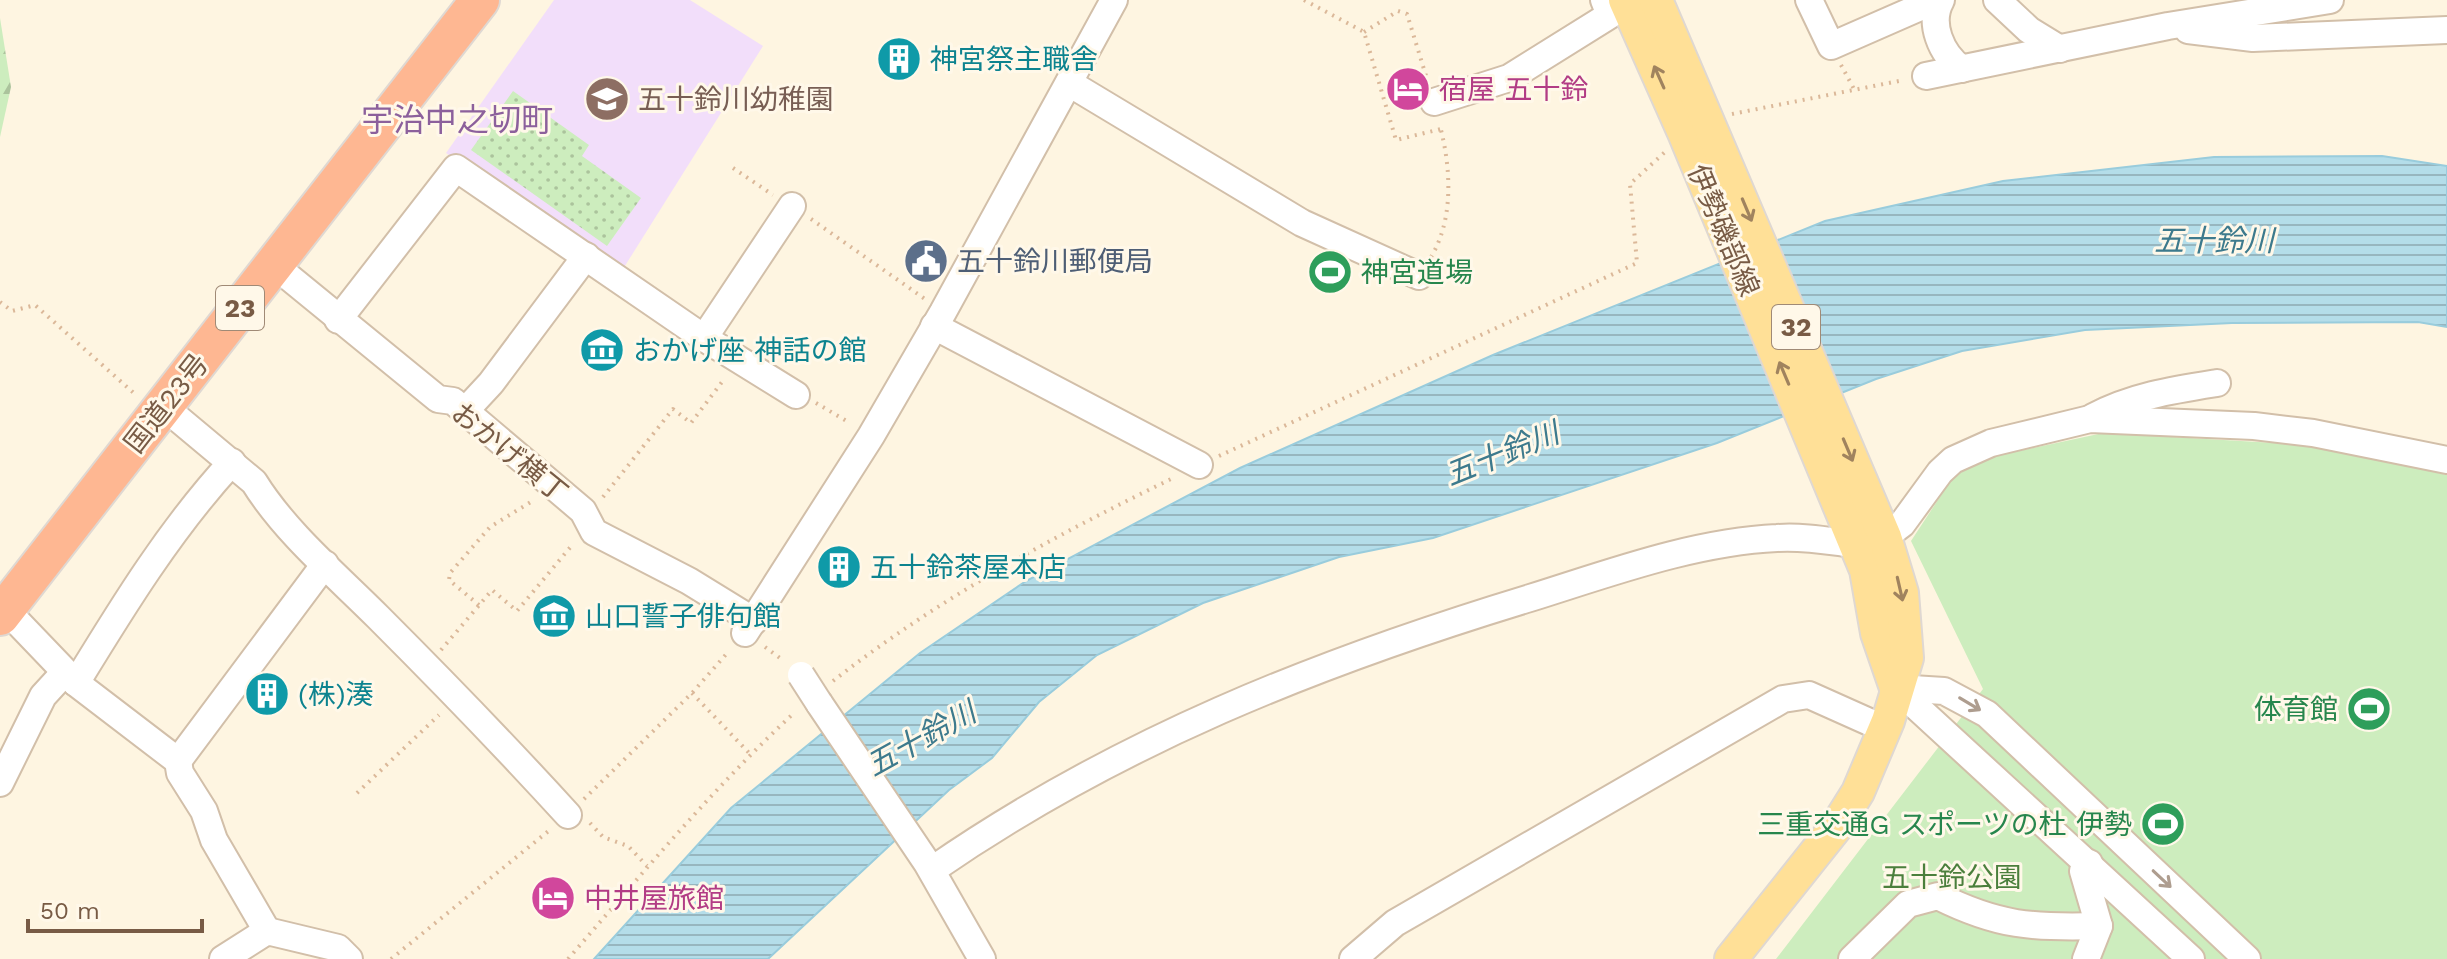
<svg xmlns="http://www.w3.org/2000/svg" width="2447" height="959" viewBox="0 0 2447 959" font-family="'Work Sans','Noto Sans JP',sans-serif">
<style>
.education{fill:#f2defa}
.forest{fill:url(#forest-firs)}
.park{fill:url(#park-dots)}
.pitch{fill:#cdedbe}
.water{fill:url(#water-rules);stroke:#99ccdc;stroke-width:2}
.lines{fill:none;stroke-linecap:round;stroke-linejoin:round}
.minor-casing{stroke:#d2bfa9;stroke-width:30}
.major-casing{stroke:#dfd8d2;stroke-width:36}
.highway-casing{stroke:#dfd8d2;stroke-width:42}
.path{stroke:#dbb899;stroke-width:4;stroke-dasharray:2 6;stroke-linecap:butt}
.minor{stroke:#fff;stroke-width:26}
.major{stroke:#ffe097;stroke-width:32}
.highway{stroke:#feb792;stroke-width:38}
.minor-bridge-casing{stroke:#d2bfa9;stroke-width:30;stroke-linecap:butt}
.minor-bridge{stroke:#fff;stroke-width:26}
.oneway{stroke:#a0835e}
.oneway2{stroke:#ae9d8f}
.labels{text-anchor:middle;stroke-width:6;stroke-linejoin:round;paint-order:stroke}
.shield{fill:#fff8e9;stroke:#a08a76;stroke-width:2}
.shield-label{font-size:26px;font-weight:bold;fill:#785b45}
.culture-label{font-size:28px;fill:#0d838f;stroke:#fff8e9;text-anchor:start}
.hotel-label{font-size:28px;fill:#b23c85;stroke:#fff8e9;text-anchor:start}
.education-label{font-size:28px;fill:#785e54;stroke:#fff8e9;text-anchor:start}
.street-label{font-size:28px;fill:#785b45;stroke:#fff8e9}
.service-label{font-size:28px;fill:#4e5e75;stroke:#fff8e9;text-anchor:start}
.leisure-label{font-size:28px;fill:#27864d;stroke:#fff8e9;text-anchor:end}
.park-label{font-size:28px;fill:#4b7f3c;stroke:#fff8e9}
.water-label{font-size:30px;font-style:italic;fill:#3d7a8d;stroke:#fff8e9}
.quarter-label{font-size:32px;fill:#8c609c;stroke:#fff8e9}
</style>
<defs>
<pattern id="forest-firs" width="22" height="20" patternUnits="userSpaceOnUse" patternTransform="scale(2)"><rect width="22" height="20" fill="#cdedbe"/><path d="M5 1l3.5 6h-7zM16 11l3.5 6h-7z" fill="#abc39c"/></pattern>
<pattern id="park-dots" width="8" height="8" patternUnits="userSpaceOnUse" patternTransform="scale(2)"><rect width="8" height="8" fill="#cdedbe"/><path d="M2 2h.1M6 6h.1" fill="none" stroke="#abc39c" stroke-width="1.8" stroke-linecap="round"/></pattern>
<pattern id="water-rules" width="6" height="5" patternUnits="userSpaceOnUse" patternTransform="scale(2)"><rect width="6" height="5" fill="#b4dde9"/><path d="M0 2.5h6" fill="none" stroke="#97b6bf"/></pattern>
</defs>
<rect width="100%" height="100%" fill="#fef5e1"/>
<polygon class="education" points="554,0 690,0 763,46 623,269 446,153"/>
<polygon class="forest" points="0,18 11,87 0,137"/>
<polygon class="park" points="513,91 589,145 582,156 641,198 607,246 471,150"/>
<polygon class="pitch" points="2103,433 2310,445 2447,475 2447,959 1776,959 1983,689 1911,541 1951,480 1977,460"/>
<polygon class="water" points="2382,156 2447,166 2447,327 2418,322 2232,323 2085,330 1962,351 1876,379 1717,443 1433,538 1339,557 1203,603 1097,655 1039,702 992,758 949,790 768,959 594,959 731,808 920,653 1026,581 1240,468 1493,355 1825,221 2003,181 2214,157"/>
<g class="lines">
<g class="minor-casing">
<g id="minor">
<polyline points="1809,0 1831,46 1936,0"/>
<path d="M1941 0C1928 23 1941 54 1962 69"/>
<polyline points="1997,0 2029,30 2060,49"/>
<polyline points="2188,30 2253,38 2447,30"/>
<polyline points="1926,76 2168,26 2330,0"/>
<polyline points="1069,83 1302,223 1419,276"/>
<polyline points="1434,102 1509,78 1610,15 1604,0"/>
<polyline points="274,265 438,399 453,401 465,411 583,511 594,532 689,581 754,621"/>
<polyline points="338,320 456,168 704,338 796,395"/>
<polyline points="934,326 1199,465"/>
<polyline points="704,338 792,206"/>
<path d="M163 406 254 482C285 532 336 575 378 617 443 682 506 747 568 815"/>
<polyline points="465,411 491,383 586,256"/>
<path d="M2093 417C2133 396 2173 390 2217 383"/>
<polyline points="1885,537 1902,524 1940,472 1953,460 1991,443 2090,419 2254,426 2313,433 2447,460"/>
<polyline points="5,609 76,683 178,761 180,773 204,811 214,840 267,931"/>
<polyline points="745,633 871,436 943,312 1114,0"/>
<path d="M76 683C123 606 171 528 232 462"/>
<polyline points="1896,688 1944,691 1987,714 2247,959"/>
<polyline points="1896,688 2191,959"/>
<polyline points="819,703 927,863 982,959"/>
<polyline points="178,761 325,564"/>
<polyline points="0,783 43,696 65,672"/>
<path d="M932 870C1117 742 1316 663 1530 598 1610 573 1693 542 1777 538 1803 536 1830 541 1855 544"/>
<polyline points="223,959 267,931 338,948 349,959"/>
<polyline points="1353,959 1395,923 1783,699 1809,695 1885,729"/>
<path d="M1852 959 1908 904 1938 896C1998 926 2033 928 2099 926"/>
<polyline points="2086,959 2099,926 2083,871 2089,863"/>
</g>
</g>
<g class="major-casing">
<g id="major">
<polyline points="1625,0 1685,135 1866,570 1877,633 1896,688"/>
<polyline points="1656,0 1885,537 1902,593 1907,658 1888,721 1858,792 1836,827 1731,959"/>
</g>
</g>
<g class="highway-casing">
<polyline id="highway" points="0,616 480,0"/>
</g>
<g class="path">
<polyline points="1304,0 1364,32 1396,140 1441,129"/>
<polyline points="1364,32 1398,11 1407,14 1427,79"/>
<polyline points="1841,65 1854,89"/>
<polyline points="1732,114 1904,80"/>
<polyline points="733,168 773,195"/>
<polyline points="811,219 925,299"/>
<path d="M1431 257C1454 219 1451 168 1440 126"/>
<polyline points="0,302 12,311 35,305 136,395"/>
<polyline points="816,403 850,423"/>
<polyline points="1219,456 1637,263 1630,184 1665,152"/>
<polyline points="603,497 673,409 691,423 725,378"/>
<polyline points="479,605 449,580 450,573 490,527 534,500"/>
<polyline points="765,647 784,661"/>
<polyline points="441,650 492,590 517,611 573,544"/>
<path d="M833 681C938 599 1052 537 1171 479"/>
<polyline points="692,693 750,754"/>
<polyline points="357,793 439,715"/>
<polyline points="584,799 692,693 729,651"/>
<polyline points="590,823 603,837 628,846 647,866"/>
<polyline points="391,959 551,829"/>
<path d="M568 959C642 874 713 788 795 712"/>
</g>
<use href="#minor" class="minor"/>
<use href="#major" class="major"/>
<use href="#highway" class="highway"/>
<g class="minor-bridge-casing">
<polyline id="minor-bridge" points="801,675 819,703"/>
</g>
<use href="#minor-bridge" class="minor-bridge"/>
</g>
<defs><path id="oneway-shaft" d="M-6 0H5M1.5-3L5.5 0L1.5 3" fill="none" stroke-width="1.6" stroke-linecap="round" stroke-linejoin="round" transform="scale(2)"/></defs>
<g class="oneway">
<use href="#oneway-shaft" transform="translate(1659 77) rotate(-114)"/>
<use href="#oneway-shaft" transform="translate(1747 210) rotate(67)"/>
<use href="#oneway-shaft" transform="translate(1784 373) rotate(-113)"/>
<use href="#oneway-shaft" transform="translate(1848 450) rotate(67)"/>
<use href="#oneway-shaft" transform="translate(1900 589) rotate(77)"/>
</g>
<g class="oneway2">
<use href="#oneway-shaft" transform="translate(1970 704) rotate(31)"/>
<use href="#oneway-shaft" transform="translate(2162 879) rotate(43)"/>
</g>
<defs>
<g id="building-disc" transform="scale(2.3)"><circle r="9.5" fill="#0f9aa8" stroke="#fff8e9"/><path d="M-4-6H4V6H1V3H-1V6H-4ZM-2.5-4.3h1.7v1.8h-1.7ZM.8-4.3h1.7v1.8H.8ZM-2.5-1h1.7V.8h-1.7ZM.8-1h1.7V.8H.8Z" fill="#fff"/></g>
<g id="hotel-disc" transform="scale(2.3)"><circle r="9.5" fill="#d1479c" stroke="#fff8e9"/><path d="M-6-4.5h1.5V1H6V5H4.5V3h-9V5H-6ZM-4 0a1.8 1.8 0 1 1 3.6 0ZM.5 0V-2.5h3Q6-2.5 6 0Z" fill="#fff"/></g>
<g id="school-disc" transform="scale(2.3)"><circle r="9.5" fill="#8d6e63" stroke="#fff8e9"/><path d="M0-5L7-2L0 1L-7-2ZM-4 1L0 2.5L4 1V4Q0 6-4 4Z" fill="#fff"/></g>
<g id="civic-disc" transform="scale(2.3)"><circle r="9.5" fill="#5c6f8a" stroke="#fff8e9"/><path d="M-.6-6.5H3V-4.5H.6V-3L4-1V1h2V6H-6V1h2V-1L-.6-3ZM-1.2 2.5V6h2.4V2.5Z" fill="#fff"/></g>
<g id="stadium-disc" transform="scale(2.3)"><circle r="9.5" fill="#2e9e5b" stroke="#fff8e9"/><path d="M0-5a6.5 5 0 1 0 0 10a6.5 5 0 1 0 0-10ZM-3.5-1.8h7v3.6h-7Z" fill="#fff"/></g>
<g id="museum-disc" transform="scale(2.3)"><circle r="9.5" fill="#0f9aa8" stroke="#fff8e9"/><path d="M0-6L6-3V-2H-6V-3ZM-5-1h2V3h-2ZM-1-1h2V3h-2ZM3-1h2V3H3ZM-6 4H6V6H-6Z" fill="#fff"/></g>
</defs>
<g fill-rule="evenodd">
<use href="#building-disc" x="899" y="59"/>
<use href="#hotel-disc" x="1408" y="89"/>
<use href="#school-disc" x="607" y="99"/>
<use href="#civic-disc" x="926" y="261"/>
<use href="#stadium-disc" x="1330" y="272"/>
<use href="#museum-disc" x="602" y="350"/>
<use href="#building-disc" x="839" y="567"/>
<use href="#museum-disc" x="554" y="616"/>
<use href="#building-disc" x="267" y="694"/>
<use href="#stadium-disc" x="2369" y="709"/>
<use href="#stadium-disc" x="2163" y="824"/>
<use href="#hotel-disc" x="553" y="898"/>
</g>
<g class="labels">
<g class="shield">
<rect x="216" y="286" width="48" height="44" rx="6"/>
<rect x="1772" y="305" width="48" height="44" rx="6"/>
</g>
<g class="shield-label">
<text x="240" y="317">23</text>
<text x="1796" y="336">32</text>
</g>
<g class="culture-label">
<text x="930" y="69">神宮祭主職舎</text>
<text x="633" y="360">おかげ座 神話の館</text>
<text x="870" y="577">五十鈴茶屋本店</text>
<text x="585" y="626">山口誓子俳句館</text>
<text x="298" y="704">(株)湊</text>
</g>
<g class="hotel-label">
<text x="1439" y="99">宿屋 五十鈴</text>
<text x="584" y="908">中井屋旅館</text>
</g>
<g class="education-label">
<text x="638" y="109">五十鈴川幼稚園</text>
</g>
<g class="street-label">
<text transform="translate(1724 230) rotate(67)" y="10">伊勢磯部線</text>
<text transform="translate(166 403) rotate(-52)" y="10">国道23号</text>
<text transform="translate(510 452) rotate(39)" y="10">おかげ横丁</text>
</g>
<g class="service-label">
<text x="957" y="271">五十鈴川郵便局</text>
</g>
<g class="leisure-label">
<text x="1361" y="282" text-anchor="start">神宮道場</text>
<text x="2338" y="719">体育館</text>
<text x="2132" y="834">三重交通G スポーツの杜 伊勢</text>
</g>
<g class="park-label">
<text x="1952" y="887">五十鈴公園</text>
</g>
<g class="water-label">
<text x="2214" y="251">五十鈴川</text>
<text transform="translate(1502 454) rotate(-22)" y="10">五十鈴川</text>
<text transform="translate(921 739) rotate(-29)" y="10">五十鈴川</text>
</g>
<g class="quarter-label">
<text x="457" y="131">宇治中之切町</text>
</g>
</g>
<path d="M28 919v12h174v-12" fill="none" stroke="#785b45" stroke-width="4"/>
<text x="40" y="919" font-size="24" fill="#785b45" stroke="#fff8e9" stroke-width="6" paint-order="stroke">50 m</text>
</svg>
